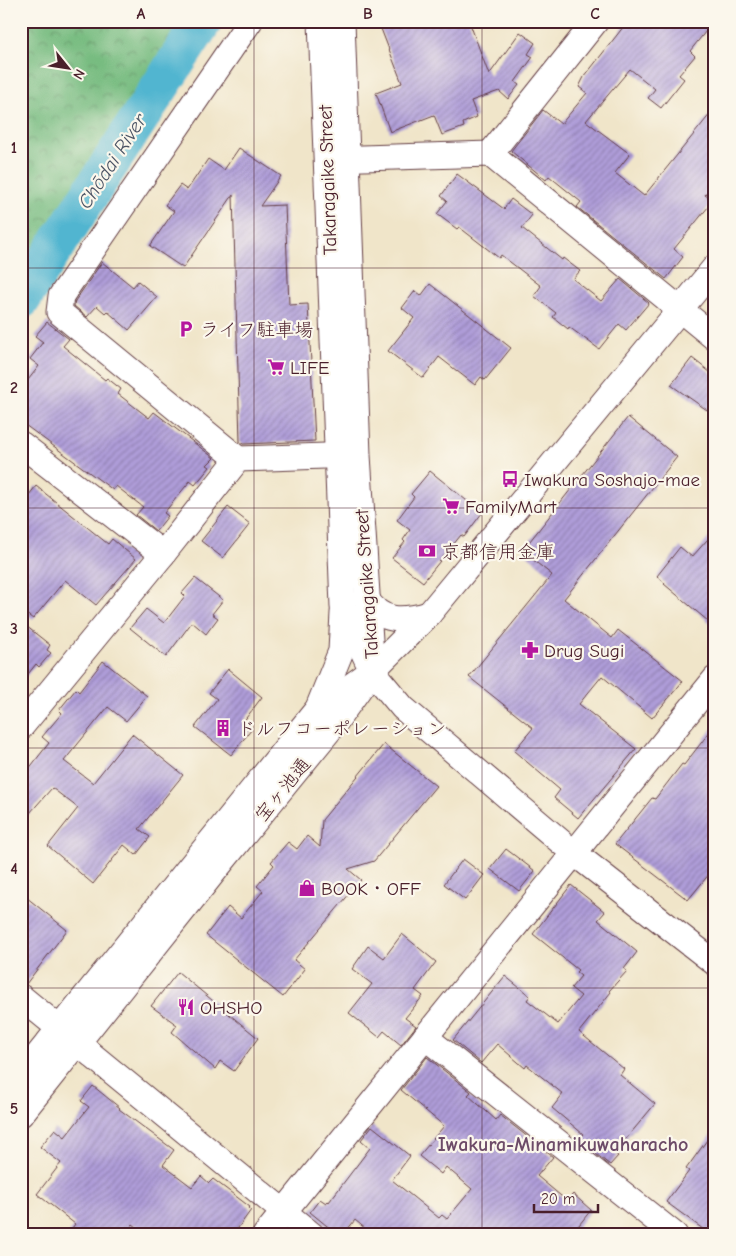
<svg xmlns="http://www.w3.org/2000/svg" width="736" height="1256" viewBox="0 0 736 1256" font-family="'Comic Neue','Klee One',sans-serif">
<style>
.forest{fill:url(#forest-crowns);stroke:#606e56}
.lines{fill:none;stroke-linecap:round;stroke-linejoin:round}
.river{stroke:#51b5d0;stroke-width:39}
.building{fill:url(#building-hatch)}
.minor-casing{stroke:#633d43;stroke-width:27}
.minor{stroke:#fff;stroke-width:25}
.grid{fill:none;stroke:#4a1f2b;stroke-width:1;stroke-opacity:0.55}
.labels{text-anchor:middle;stroke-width:4.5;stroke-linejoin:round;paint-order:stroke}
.street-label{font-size:19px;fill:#4a1f2b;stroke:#fbf7ec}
.poi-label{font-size:19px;fill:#4a1f2b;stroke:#fbf7ec;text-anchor:start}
.water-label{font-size:20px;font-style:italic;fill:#4c5465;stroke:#fbf7ec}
.neighbourhood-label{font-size:20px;font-weight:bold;fill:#6d4b68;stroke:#fbf7ec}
.neatline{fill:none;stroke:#4a1f2b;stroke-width:2}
.grid-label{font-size:16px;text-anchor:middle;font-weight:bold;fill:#4a1f2b}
</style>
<defs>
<pattern id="forest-crowns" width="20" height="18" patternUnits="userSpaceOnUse" patternTransform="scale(1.25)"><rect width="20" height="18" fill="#77bc80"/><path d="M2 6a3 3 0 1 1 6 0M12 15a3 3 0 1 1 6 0" fill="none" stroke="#649869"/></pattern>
<pattern id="building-hatch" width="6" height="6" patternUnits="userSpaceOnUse" patternTransform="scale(1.25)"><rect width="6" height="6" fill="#af9dd9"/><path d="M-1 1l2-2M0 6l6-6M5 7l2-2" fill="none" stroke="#907fb0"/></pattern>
</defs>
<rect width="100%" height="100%" fill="#fbf7ec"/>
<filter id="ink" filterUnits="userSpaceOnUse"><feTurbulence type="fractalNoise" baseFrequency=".02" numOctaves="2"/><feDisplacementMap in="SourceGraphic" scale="10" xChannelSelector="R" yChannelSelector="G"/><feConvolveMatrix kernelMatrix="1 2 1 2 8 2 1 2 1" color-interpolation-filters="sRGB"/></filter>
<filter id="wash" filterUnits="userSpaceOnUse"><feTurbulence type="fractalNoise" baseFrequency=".0096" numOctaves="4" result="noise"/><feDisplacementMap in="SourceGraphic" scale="20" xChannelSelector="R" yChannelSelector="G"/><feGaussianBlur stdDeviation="1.12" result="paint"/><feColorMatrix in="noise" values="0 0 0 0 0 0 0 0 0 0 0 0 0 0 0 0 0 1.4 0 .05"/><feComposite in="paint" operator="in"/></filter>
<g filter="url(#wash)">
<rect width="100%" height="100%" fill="#f0e5c9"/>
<path class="forest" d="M21 21H188C136 106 82 188 21 266Z"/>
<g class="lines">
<polyline class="river" points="21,300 203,21"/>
</g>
<g id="blocks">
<g class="building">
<polygon points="378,21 469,21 489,75 520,32 535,43 528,54 533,57 515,82 519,85 508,99 499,91 471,101 477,117 463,123 464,127 442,135 434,115 390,132 376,93 402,83"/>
<polygon points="628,21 714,21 690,51 695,56 679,75 684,79 661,108 648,98 655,89 630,69 586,121 630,154 615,173 644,196 715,108 715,182 705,195 713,201 674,249 683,257 666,279 577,207 581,202 549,176 546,180 511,151 543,110 561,124 587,93 579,87 584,77"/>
<polygon points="239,148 281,176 260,206 285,205 289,305 308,304 315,441 243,444 240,442 233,195 183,268 150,246 174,211 165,205 180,185 187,190 208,159 224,170"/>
<polygon points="457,174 504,209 511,199 532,215 522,228 562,260 563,258 580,271 573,279 601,301 620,279 649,303 626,330 619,324 599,349 569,327 568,329 553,317 556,313 534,296 541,286 501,255 499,258 459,227 457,229 437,214 447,201 441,196"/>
<polygon points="102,262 133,287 138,281 157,297 129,330 107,311 105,313 97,306 87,317 74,306 75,301"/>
<polygon points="430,284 511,348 485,380 481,377 475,385 439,357 423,378 388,351 414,318 402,308 415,291 421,296"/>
<polygon points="47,322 69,339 63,346 105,380 107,378 121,389 118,394 149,418 154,412 214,458 207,465 210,467 195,485 190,481 164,513 168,516 156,531 136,515 143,507 116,486 113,490 21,422 21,389 39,366 30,359 43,342 35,336"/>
<polygon points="692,358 715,376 715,400 707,410 671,385"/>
<polygon points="628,417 677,457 564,599 612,638 618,630 683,681 652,718 602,676 579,704 636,749 578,818 554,798 560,790 514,751 533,728 469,677 552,575 522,551"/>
<polygon points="430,471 482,513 464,537 461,535 423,582 392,558 405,542 403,540 410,530 397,520 414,497 411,494"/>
<polygon points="36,486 108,544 112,539 136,559 96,605 65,580 33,619 21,610 21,505"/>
<polygon points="228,507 250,524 223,558 201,541"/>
<polygon points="715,531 715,627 664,584 665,583 657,576 680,547 692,557"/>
<polygon points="195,578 223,600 212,614 218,618 206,634 192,622 166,657 130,628 146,609 164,623 185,596 182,593"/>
<polygon points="21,622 50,645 47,650 51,653 39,667 36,664 21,683"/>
<polygon points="103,661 147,696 126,721 108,707 64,761 93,783 132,734 183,775 139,829 150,837 136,855 124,845 93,884 48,846 78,808 52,788 21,823 21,779 49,743 42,737 62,713 59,710 76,689 79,692"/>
<polygon points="228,669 262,697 243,722 252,729 231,755 195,727 217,699 209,693"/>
<polygon points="715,725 715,867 688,900 615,844 652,798 655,799 682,764 684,765"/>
<polygon points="384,744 436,786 374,861 348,869 361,880 294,960 305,969 283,997 206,935 228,907 241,918 263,891 257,886 274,865 271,862 288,842 297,849 307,836 320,847 322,820"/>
<polygon points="506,849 535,871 519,891 490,869"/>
<polygon points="463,859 484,875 465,900 444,884"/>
<polygon points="571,885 605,912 598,920 637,952 624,969 627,971 609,991 611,992 579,1032 624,1069 620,1075 655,1104 620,1146 615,1154 618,1156 610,1165 578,1140 583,1134 552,1108 563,1094 527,1065 525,1068 497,1044 481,1063 453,1040 505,976 530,996 527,1000 558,1024 581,996 571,988 581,976 576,972 578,970 533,934"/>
<polygon points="21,893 67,930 26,984 21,983"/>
<polygon points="402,934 436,962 415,990 423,996 405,1018 416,1026 401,1045 384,1031 379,1037 349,1013 372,984 352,969 368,946 384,958"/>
<polygon points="178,972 258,1038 234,1071 220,1061 215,1069 172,1032 177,1025 151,1006"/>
<polygon points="427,1057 471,1092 468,1095 496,1120 500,1115 553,1157 537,1176 567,1201 573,1194 591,1210 571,1235 373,1235 355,1220 343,1235 338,1235 310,1212 320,1199 326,1203 328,1201 329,1202 370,1148 361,1140 372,1126 410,1156 392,1180 439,1218 442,1215 447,1219 472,1189 446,1167 441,1174 419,1156 444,1126 401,1090"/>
<polygon points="93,1086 120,1108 119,1109 174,1150 163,1165 192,1187 201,1176 209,1183 213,1179 250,1207 249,1208 251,1210 233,1235 147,1235 133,1224 125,1235 67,1235 75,1224 37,1194 61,1163 40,1147 55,1129 65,1137 89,1107 81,1101"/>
<polygon points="715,1129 715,1235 711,1235 666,1202 689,1171 686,1169"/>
</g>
</g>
</g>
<g filter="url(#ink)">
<use href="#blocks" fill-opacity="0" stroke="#633d43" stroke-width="1"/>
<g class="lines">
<g class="minor-casing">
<g id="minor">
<polyline points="321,21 343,607 372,671 403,708 574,853 715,963"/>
<polyline points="490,154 596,21"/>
<polyline points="331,159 490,154 715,338"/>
<polyline points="21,444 163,554"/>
<polyline points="238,459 59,312 61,296 250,21"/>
<path d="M366 598C381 624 404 621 429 614"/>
<polyline points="318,708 341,651 343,613"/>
<polyline points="21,727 163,554 238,459 353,455"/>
<polyline points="21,997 312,1235"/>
<polyline points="425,1037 675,1235"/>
<polyline points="21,1076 315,712 372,671 429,614 715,267"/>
<polyline points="21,1114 221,863 332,727 372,671 358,455 342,21"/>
<polyline points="265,1235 715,679"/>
</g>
</g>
<use href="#minor" class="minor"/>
</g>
</g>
<path class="grid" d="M254 21V1235M482 21V1235M21 268H715M21 508H715M21 748H715M21 988H715"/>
<defs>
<g id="parking-bare" transform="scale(1.35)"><path d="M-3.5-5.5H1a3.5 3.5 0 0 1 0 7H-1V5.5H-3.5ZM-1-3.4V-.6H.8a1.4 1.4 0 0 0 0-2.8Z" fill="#b5179e" stroke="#fbf7ec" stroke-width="2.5" paint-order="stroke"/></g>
<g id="supermarket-bare" transform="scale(1.35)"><path d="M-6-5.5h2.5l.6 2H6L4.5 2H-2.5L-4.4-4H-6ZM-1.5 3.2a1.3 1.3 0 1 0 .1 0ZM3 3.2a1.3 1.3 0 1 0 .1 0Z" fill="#b5179e" stroke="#fbf7ec" stroke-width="2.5" paint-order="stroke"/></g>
<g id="bus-bare" transform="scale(1.35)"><path d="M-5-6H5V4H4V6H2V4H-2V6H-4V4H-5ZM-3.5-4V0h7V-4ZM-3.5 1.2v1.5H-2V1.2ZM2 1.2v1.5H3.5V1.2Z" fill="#b5179e" stroke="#fbf7ec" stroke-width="2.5" paint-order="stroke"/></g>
<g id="bank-bare" transform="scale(1.35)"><path d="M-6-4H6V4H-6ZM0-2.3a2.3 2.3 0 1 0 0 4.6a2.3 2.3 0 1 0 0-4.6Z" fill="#b5179e" stroke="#fbf7ec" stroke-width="2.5" paint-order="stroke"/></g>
<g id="pharmacy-bare" transform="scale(1.35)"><path d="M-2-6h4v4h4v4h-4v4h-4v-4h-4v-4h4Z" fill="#b5179e" stroke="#fbf7ec" stroke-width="2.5" paint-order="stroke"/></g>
<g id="building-bare" transform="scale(1.35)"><path d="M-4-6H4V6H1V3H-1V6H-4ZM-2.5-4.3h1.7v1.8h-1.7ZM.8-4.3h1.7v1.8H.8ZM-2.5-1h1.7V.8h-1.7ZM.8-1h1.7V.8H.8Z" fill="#b5179e" stroke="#fbf7ec" stroke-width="2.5" paint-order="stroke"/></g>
<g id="shop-bare" transform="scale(1.35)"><path d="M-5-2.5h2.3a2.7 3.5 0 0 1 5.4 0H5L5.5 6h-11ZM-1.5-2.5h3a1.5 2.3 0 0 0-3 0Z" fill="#b5179e" stroke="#fbf7ec" stroke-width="2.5" paint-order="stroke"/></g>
<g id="restaurant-bare" transform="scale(1.35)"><path d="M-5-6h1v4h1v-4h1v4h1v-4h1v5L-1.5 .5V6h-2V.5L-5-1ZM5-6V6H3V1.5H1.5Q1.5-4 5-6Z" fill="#b5179e" stroke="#fbf7ec" stroke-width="2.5" paint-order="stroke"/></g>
</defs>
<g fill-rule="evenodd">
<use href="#parking-bare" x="186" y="329"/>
<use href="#supermarket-bare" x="276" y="367"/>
<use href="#bus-bare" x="510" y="479"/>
<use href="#supermarket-bare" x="451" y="506"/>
<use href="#bank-bare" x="427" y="551"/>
<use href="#pharmacy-bare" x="530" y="650"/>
<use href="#building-bare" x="223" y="728"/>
<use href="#shop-bare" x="307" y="888"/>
<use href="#restaurant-bare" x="186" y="1007"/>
</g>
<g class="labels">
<g class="street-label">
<text transform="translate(327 180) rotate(-92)" y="7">Takaragaike Street</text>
<text transform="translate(366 584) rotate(-94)" y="7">Takaragaike Street</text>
<text transform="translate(282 789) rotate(-51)" y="7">宝ヶ池通</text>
</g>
<g class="poi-label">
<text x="200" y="336">ライフ駐車場</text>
<text x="290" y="374">LIFE</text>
<text x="524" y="486">Iwakura Soshajo-mae</text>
<text x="465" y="513">FamilyMart</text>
<text x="441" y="558">京都信用金庫</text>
<text x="544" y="657">Drug Sugi</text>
<text x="237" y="735">ドルフコーポレーション</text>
<text x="321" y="895">BOOK・OFF</text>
<text x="200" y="1014">OHSHO</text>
</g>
<g class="water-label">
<text transform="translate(112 161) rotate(-57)" y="7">Chōdai River</text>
</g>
<g class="neighbourhood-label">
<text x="563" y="1151">Iwakura-Minamikuwaharacho</text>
</g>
</g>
<rect width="736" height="1256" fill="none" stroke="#fbf7ec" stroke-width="55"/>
<g transform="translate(68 68) rotate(120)" stroke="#fbf7ec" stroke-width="4" paint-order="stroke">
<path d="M0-4L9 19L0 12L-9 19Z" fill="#4a1f2b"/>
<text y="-8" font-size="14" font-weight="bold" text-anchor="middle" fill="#4a1f2b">N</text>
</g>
<path d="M534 1204v8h64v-8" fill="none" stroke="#4a1f2b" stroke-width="2.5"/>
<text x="541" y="1204" font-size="15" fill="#4a1f2b" stroke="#fbf7ec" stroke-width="4" paint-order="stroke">20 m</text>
<rect x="28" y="28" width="680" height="1200" class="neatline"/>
<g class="grid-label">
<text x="141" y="19">A</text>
<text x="368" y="19">B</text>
<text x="595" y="19">C</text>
<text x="14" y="153">1</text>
<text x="14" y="393">2</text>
<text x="14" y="634">3</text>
<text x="14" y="874">4</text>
<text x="14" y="1114">5</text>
</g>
</svg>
